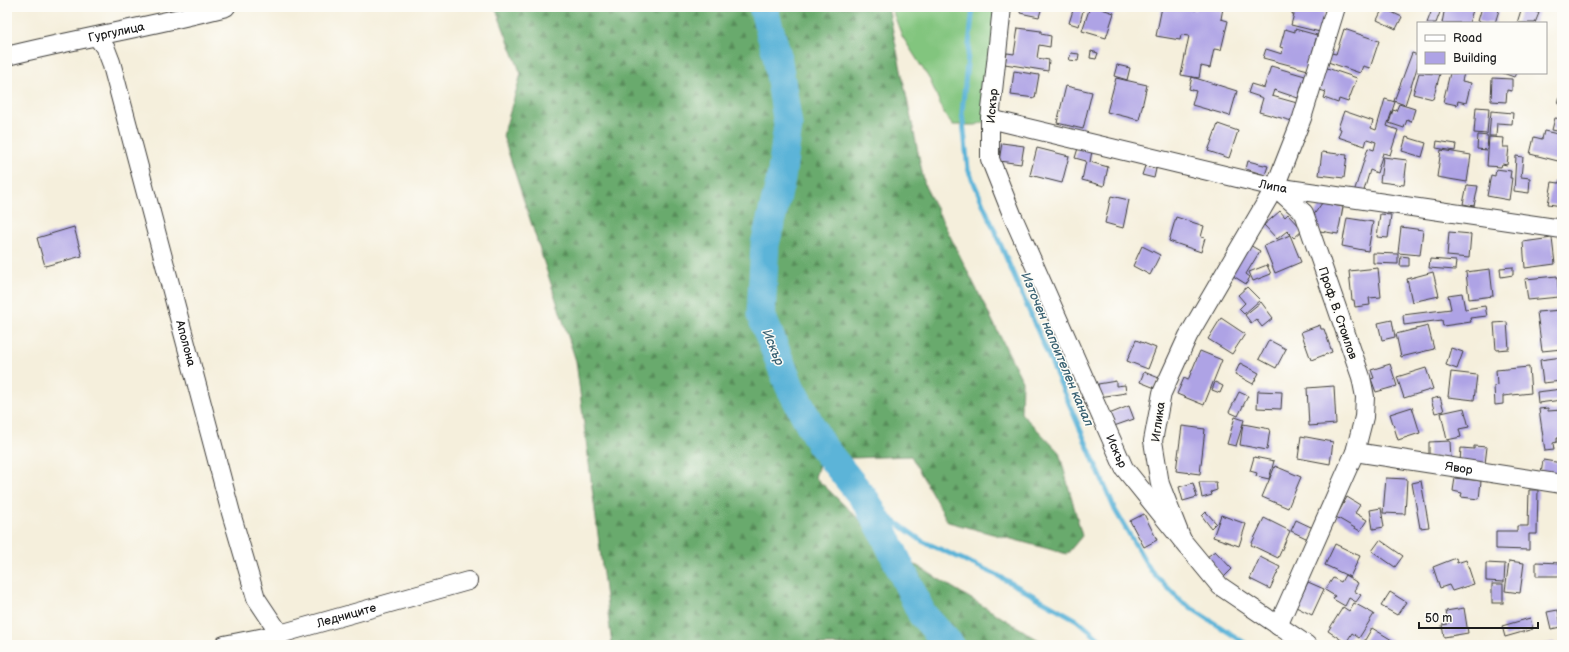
<svg xmlns="http://www.w3.org/2000/svg" width="1569" height="652" viewBox="0 0 1569 652" font-family="'Balsamiq Sans',sans-serif">
<style>
.forest{fill:url(#forest-firs);stroke:#426344}
.garden{fill:#82c57e;stroke:#4f704d}
.lines{fill:none;stroke-linecap:round;stroke-linejoin:round}
.stream{stroke:#5bb4d8;stroke-width:5}
.river{stroke:#5bb4d8;stroke-width:29}
.building{fill:#aea3e5}
.minor-casing{stroke:#3d3c39;stroke-width:20}
.minor{stroke:#fff;stroke-width:18}
.labels{text-anchor:middle;stroke-width:3;stroke-linejoin:round;paint-order:stroke}
.street-label{font-size:12px;fill:#1c1c1c;stroke:#fdfcf7}
.water-label{font-size:13px;font-style:italic;fill:#386071;stroke:#fdfcf7}
</style>
<defs>
<pattern id="forest-firs" width="22" height="20" patternUnits="userSpaceOnUse"><rect width="22" height="20" fill="#69aa6d"/><path d="M5 1l3.5 6h-7zM16 11l3.5 6h-7z" fill="#568a59"/></pattern>
</defs>
<rect width="100%" height="100%" fill="#fdfcf7"/>
<filter id="ink" filterUnits="userSpaceOnUse"><feTurbulence type="fractalNoise" baseFrequency=".025" numOctaves="2"/><feDisplacementMap in="SourceGraphic" scale="8" xChannelSelector="R" yChannelSelector="G"/><feConvolveMatrix kernelMatrix="1 2 1 2 8 2 1 2 1" color-interpolation-filters="sRGB"/></filter>
<filter id="wash" filterUnits="userSpaceOnUse"><feTurbulence type="fractalNoise" baseFrequency=".012" numOctaves="4" result="noise"/><feDisplacementMap in="SourceGraphic" scale="16" xChannelSelector="R" yChannelSelector="G"/><feGaussianBlur stdDeviation="0.9" result="paint"/><feColorMatrix in="noise" values="0 0 0 0 0 0 0 0 0 0 0 0 0 0 0 0 0 1.4 0 .05"/><feComposite in="paint" operator="in"/></filter>
<g filter="url(#wash)">
<rect width="100%" height="100%" fill="#f5efdc"/>
<polygon class="forest" points="495,7 888,7 925,186 1022,380 1021,413 1059,452 1082,536 1067,554 948,522 911,456 821,459 815,477 891,550 1047,645 612,645 576,361 503,136 521,74"/>
<polygon class="garden" points="891,7 1002,7 990,119 976,125 953,125 944,113 930,80 902,36"/>
<g class="lines">
<g class="stream">
<polyline points="973,7 962,112 968,169 1115,510 1151,571 1182,602 1248,645"/>
<polyline points="866,501 922,541 995,574 1077,620 1106,645"/>
</g>
<polyline class="river" points="763,7 777,55 788,125 781,179 765,244 761,315 790,387 821,445 866,501 883,531 922,614 950,645"/>
</g>
<g id="blocks">
<g class="building">
<polygon points="1021,7 1042,7 1039,17 1020,13"/>
<polygon points="1074,7 1084,7 1079,26 1069,23"/>
<polygon points="1090,7 1096,7 1114,13 1106,38 1082,31"/>
<polygon points="1162,7 1180,7 1196,10 1197,7 1223,8 1221,19 1228,21 1221,50 1214,49 1210,68 1201,66 1199,78 1181,75 1189,36 1181,35 1180,40 1156,36"/>
<polygon points="1293,7 1326,7 1320,32 1291,25 1294,14 1292,14"/>
<polygon points="1433,7 1442,7 1436,23 1427,23"/>
<polygon points="1445,7 1474,7 1469,23 1442,23"/>
<polygon points="1482,7 1500,7 1495,23 1485,23 1478,21"/>
<polygon points="1522,7 1539,13 1535,23 1517,23"/>
<polygon points="1383,8 1402,17 1396,29 1377,20"/>
<polygon points="1018,28 1041,31 1041,34 1051,36 1050,47 1039,45 1037,58 1049,60 1048,71 1005,64 1007,53 1014,54"/>
<polygon points="1285,29 1295,32 1295,29 1317,35 1308,70 1263,58 1266,49 1282,54 1283,48 1280,47"/>
<polygon points="1344,29 1379,41 1370,68 1363,66 1360,73 1328,62 1331,53 1336,54"/>
<polygon points="1091,51 1098,53 1096,59 1090,58"/>
<polygon points="1071,53 1079,54 1078,61 1069,60"/>
<polygon points="1412,53 1418,55 1418,65 1405,105 1394,101"/>
<polygon points="1117,65 1130,68 1127,80 1114,76"/>
<polygon points="1271,66 1305,76 1298,98 1274,90 1272,96 1297,103 1292,121 1259,112 1263,98 1248,93 1251,84 1264,88"/>
<polygon points="1324,67 1357,78 1348,102 1339,99 1338,103 1324,98 1326,92 1317,89"/>
<polygon points="1014,71 1039,75 1035,98 1011,95"/>
<polygon points="1419,73 1440,74 1433,99 1413,94"/>
<polygon points="1450,73 1464,73 1462,81 1471,83 1466,103 1458,101 1457,105 1443,102"/>
<polygon points="1503,73 1516,73 1514,77"/>
<polygon points="1192,77 1237,91 1230,116 1192,105 1196,91 1189,89"/>
<polygon points="1116,78 1147,85 1139,120 1107,112"/>
<polygon points="1492,78 1512,79 1512,91 1507,90 1506,102 1491,101"/>
<polygon points="1066,86 1092,92 1083,129 1057,123"/>
<polygon points="1561,90 1562,90 1562,105 1558,104"/>
<polygon points="1385,99 1395,102 1387,126 1398,130 1390,155 1383,153 1377,173 1370,170 1363,194 1354,192 1368,148 1374,150 1376,142 1367,139 1365,146 1338,137 1341,129 1338,128 1344,111 1373,121 1371,128 1376,130"/>
<polygon points="1399,104 1415,109 1411,122 1407,120 1404,128 1389,123 1393,110 1396,111"/>
<polygon points="1476,107 1489,108 1487,134 1474,133"/>
<polygon points="1491,111 1513,113 1512,124 1497,123 1496,136 1489,136"/>
<polygon points="1555,118 1562,119 1562,132 1552,130"/>
<polygon points="1218,124 1238,131 1229,158 1208,151"/>
<polygon points="1544,131 1558,134 1557,138 1562,140 1562,162 1530,154 1534,137 1542,139"/>
<polygon points="1478,135 1488,136 1487,150 1477,149"/>
<polygon points="1406,137 1426,143 1422,157 1402,151"/>
<polygon points="1489,137 1504,138 1503,147 1509,147 1507,165 1502,164 1501,167 1487,166"/>
<polygon points="1437,141 1456,144 1455,151 1436,148"/>
<polygon points="1002,143 1024,146 1021,164 999,161"/>
<polygon points="1037,148 1069,156 1062,183 1030,175"/>
<polygon points="1078,148 1092,151 1090,162 1108,167 1104,186 1082,180 1086,161 1075,158"/>
<polygon points="1441,150 1471,155 1467,182 1437,177"/>
<polygon points="1322,152 1347,155 1344,178 1319,175"/>
<polygon points="1516,156 1523,157 1521,177 1530,178 1529,193 1514,191"/>
<polygon points="1383,157 1407,160 1404,185 1380,182"/>
<polygon points="1248,161 1268,166 1265,175 1246,169"/>
<polygon points="1145,166 1156,169 1154,178 1142,175"/>
<polygon points="1496,169 1511,171 1510,178 1512,178 1509,200 1487,196 1491,175 1495,176"/>
<polygon points="1561,177 1562,206 1548,204 1552,182 1559,183"/>
<polygon points="1467,185 1478,186 1474,206 1463,204"/>
<polygon points="1111,196 1129,200 1123,228 1105,223"/>
<polygon points="1322,203 1343,207 1338,234 1320,231 1313,216"/>
<polygon points="1280,211 1285,217 1288,214 1303,230 1294,238 1287,231 1277,239 1264,225"/>
<polygon points="1380,214 1391,215 1388,238 1377,237"/>
<polygon points="1176,217 1204,226 1201,237 1205,238 1201,252 1169,241"/>
<polygon points="1347,218 1373,222 1368,251 1342,246"/>
<polygon points="74,227 82,256 45,266 37,238"/>
<polygon points="1401,227 1423,230 1420,255 1398,253"/>
<polygon points="1449,232 1471,234 1469,258 1447,256"/>
<polygon points="1290,235 1301,262 1275,273 1264,246"/>
<polygon points="1552,238 1555,264 1525,268 1523,242"/>
<polygon points="1248,244 1260,251 1246,274 1250,277 1246,284 1230,274"/>
<polygon points="1142,246 1160,255 1150,275 1133,266"/>
<polygon points="1373,253 1398,254 1398,264 1373,263"/>
<polygon points="1401,256 1409,257 1409,266 1400,266"/>
<polygon points="1430,259 1456,261 1455,270 1429,268"/>
<polygon points="1267,265 1271,274 1253,281 1249,272"/>
<polygon points="1513,267 1513,275 1501,277 1500,268"/>
<polygon points="1378,268 1381,297 1369,298 1370,305 1355,307 1354,300 1352,300 1349,271"/>
<polygon points="1490,269 1493,296 1469,299 1466,272"/>
<polygon points="1433,272 1439,296 1412,302 1407,279"/>
<polygon points="1557,276 1559,297 1528,300 1525,279"/>
<polygon points="1247,287 1260,300 1244,314 1239,309 1245,303 1238,295"/>
<polygon points="1462,293 1465,309 1485,306 1487,316 1470,318 1471,322 1443,326 1442,320 1404,325 1403,315 1451,309 1448,295"/>
<polygon points="1261,302 1273,318 1262,327 1256,319 1251,323 1245,315"/>
<polygon points="1561,310 1562,349 1542,351 1537,312"/>
<polygon points="1221,318 1245,334 1232,354 1208,339"/>
<polygon points="1392,320 1395,337 1382,340 1378,323"/>
<polygon points="1507,322 1509,349 1496,350 1494,323"/>
<polygon points="1320,325 1321,329 1324,329 1332,352 1311,360 1301,332"/>
<polygon points="1428,326 1434,349 1401,357 1396,334"/>
<polygon points="1136,340 1156,348 1148,369 1127,361"/>
<polygon points="1269,340 1286,349 1276,368 1259,359"/>
<polygon points="1451,348 1463,352 1457,369 1446,365"/>
<polygon points="1200,351 1222,360 1204,405 1177,394 1184,378 1188,380"/>
<polygon points="1562,357 1562,381 1543,383 1540,360"/>
<polygon points="1240,363 1259,373 1253,384 1235,374"/>
<polygon points="1390,364 1397,386 1376,392 1371,379 1374,378 1371,370"/>
<polygon points="1529,367 1531,393 1503,396 1503,404 1495,405 1494,386 1497,385 1496,370"/>
<polygon points="1426,368 1433,389 1404,398 1397,377"/>
<polygon points="1144,372 1159,378 1155,388 1140,382"/>
<polygon points="1451,372 1477,375 1474,400 1448,397"/>
<polygon points="1116,381 1116,386 1125,385 1126,393 1099,397 1098,384"/>
<polygon points="1215,382 1223,386 1220,393 1212,390"/>
<polygon points="1334,386 1336,424 1309,426 1307,388"/>
<polygon points="1562,389 1562,400 1538,403 1537,392"/>
<polygon points="1258,391 1282,392 1281,409 1257,408"/>
<polygon points="1239,392 1248,396 1238,416 1229,412"/>
<polygon points="1440,397 1444,411 1435,413 1431,399"/>
<polygon points="1129,406 1134,419 1114,426 1109,414"/>
<polygon points="1412,407 1420,433 1398,440 1390,414"/>
<polygon points="1464,408 1469,427 1459,429 1461,437 1447,440 1441,413"/>
<polygon points="1548,408 1548,411 1562,410 1562,438 1557,438 1557,442 1553,443 1554,450 1545,451 1539,409"/>
<polygon points="1235,417 1244,420 1236,446 1227,444"/>
<polygon points="1243,424 1270,429 1267,450 1240,445"/>
<polygon points="1182,426 1205,429 1200,474 1176,471"/>
<polygon points="1301,436 1333,442 1330,464 1298,458"/>
<polygon points="1450,441 1451,460 1429,456 1429,442"/>
<polygon points="1474,446 1487,447 1485,464 1460,462 1461,448 1474,449"/>
<polygon points="1254,457 1274,461 1269,479 1256,476 1257,473 1250,471"/>
<polygon points="1543,460 1562,463 1562,478 1541,474"/>
<polygon points="1275,466 1301,477 1288,508 1262,497"/>
<polygon points="1386,478 1407,479 1405,514 1383,513"/>
<polygon points="1455,478 1481,481 1479,499 1461,497 1462,493 1453,491"/>
<polygon points="1421,481 1429,527 1420,528 1412,483"/>
<polygon points="1199,482 1216,482 1217,490 1211,492 1212,495 1202,498"/>
<polygon points="1193,483 1197,497 1183,501 1179,487"/>
<polygon points="1529,490 1538,490 1537,534 1529,534 1529,550 1496,549 1496,531 1517,531 1517,526 1528,526"/>
<polygon points="1347,497 1360,505 1355,513 1367,520 1360,531 1336,517"/>
<polygon points="1381,508 1384,527 1373,529 1370,510"/>
<polygon points="1206,512 1216,523 1211,528 1202,516"/>
<polygon points="1144,514 1157,540 1144,547 1130,521"/>
<polygon points="1221,515 1246,524 1239,546 1213,537"/>
<polygon points="1264,518 1290,531 1278,558 1251,545"/>
<polygon points="1296,520 1313,528 1308,539 1291,531"/>
<polygon points="1380,540 1403,556 1395,567 1372,551"/>
<polygon points="1335,544 1360,556 1350,577 1325,565"/>
<polygon points="1215,551 1232,569 1224,577 1207,557"/>
<polygon points="1260,557 1280,567 1270,589 1250,579"/>
<polygon points="1456,558 1457,563 1466,560 1474,584 1452,591 1449,585 1440,588 1433,567"/>
<polygon points="1509,561 1524,563 1520,593 1505,591"/>
<polygon points="1536,562 1561,563 1560,576 1536,576"/>
<polygon points="1486,563 1505,564 1504,582 1486,581"/>
<polygon points="1345,575 1358,583 1354,591 1361,595 1356,602 1349,598 1345,606 1333,599 1335,596 1325,590 1333,578 1341,582"/>
<polygon points="1308,582 1324,589 1312,615 1296,607"/>
<rect x="1492" y="584" width="11" height="19"/>
<polygon points="1390,592 1406,602 1397,615 1381,606"/>
<polygon points="1561,602 1562,602 1562,613 1559,613"/>
<polygon points="1354,603 1374,614 1359,638 1352,633 1346,643 1328,631 1343,607 1349,611"/>
<polygon points="1464,608 1468,633 1444,637 1442,625 1448,624 1446,611"/>
<polygon points="1558,610 1561,627 1551,629 1547,612"/>
<polygon points="1530,618 1533,629 1505,637 1502,626"/>
<polygon points="1372,628 1392,640 1389,645 1362,645"/>
<polygon points="1554,642 1555,645 1543,645 1543,644"/>
</g>
</g>
</g>
<g filter="url(#ink)">
<use href="#blocks" fill-opacity="0" stroke="#3d3c39" stroke-width="1"/>
<g class="lines">
<g class="minor-casing">
<g id="minor">
<path id="s1" d="M1002 7 990 119V159L1013 217 1124 468 1182 540"/>
<path id="s2" d="M97 37 106 49 111 62 231 513 256 598 280 634 277 645"/>
<path id="s3" d="M7 56C80 38 153 26 226 7"/>
<path id="s4" d="M990 119 1275 187 1562 229"/>
<polyline points="1275,187 1188,336 1162,393 1153,441 1160,484 1182,540 1220,586 1307,645"/>
<path id="s5" d="M1355 452 1562 484"/>
<polyline points="1278,626 1355,452 1364,417 1365,397 1361,377 1304,213 1275,187 1302,118 1336,7"/>
<path id="s6" d="M224 645 280 634 468 581"/>
</g>
</g>
<use href="#minor" class="minor"/>
</g>
</g>
<g class="labels">
<g class="street-label">
<text dy="4" stroke="none"><textPath href="#s3" startOffset="112">Гургулица</textPath></text>
<text transform="translate(992 106) rotate(-85)" y="4">Искър</text>
<text dy="4" stroke="none"><textPath href="#s4" startOffset="291">Липа</textPath></text>
<text transform="translate(1338 313) rotate(71)" y="4">Проф. В. Стоилов</text>
<text dy="4" stroke="none"><textPath href="#s2" startOffset="320">Аполона</textPath></text>
<text transform="translate(1158 422) rotate(-82)" y="4">Иглика</text>
<text dy="4" stroke="none"><textPath href="#s1" startOffset="471">Искър</textPath></text>
<text dy="4" stroke="none"><textPath href="#s5" startOffset="105">Явор</textPath></text>
<text dy="4" stroke="none"><textPath href="#s6" startOffset="126">Ледниците</textPath></text>
</g>
<g class="water-label">
<text transform="translate(774 347) rotate(68)" y="5">Искър</text>
<text transform="translate(1058 349) rotate(67)" y="5">Източен напоителен канал</text>
</g>
</g>
<rect width="1569" height="652" fill="none" stroke="#fdfcf7" stroke-width="24"/>
<rect x="1417" y="22" width="130" height="52" fill="#fdfcf7" stroke="#a3a29f"/>
<rect x="1425" y="35" width="20" height="6" fill="#ffffff" stroke="#a3a29f"/>
<text x="1453" y="42" font-size="12" fill="#1c1c1c">Road</text>
<rect x="1425" y="52" width="20" height="12" fill="#aea3e5" stroke="#a3a29f"/>
<text x="1453" y="62" font-size="12" fill="#1c1c1c">Building</text>
<path d="M1419 622v6h119v-6" fill="none" stroke="#1c1c1c" stroke-width="2"/>
<text x="1425" y="622" font-size="12" fill="#1c1c1c" stroke="#fdfcf7" stroke-width="3" paint-order="stroke">50 m</text>
</svg>
